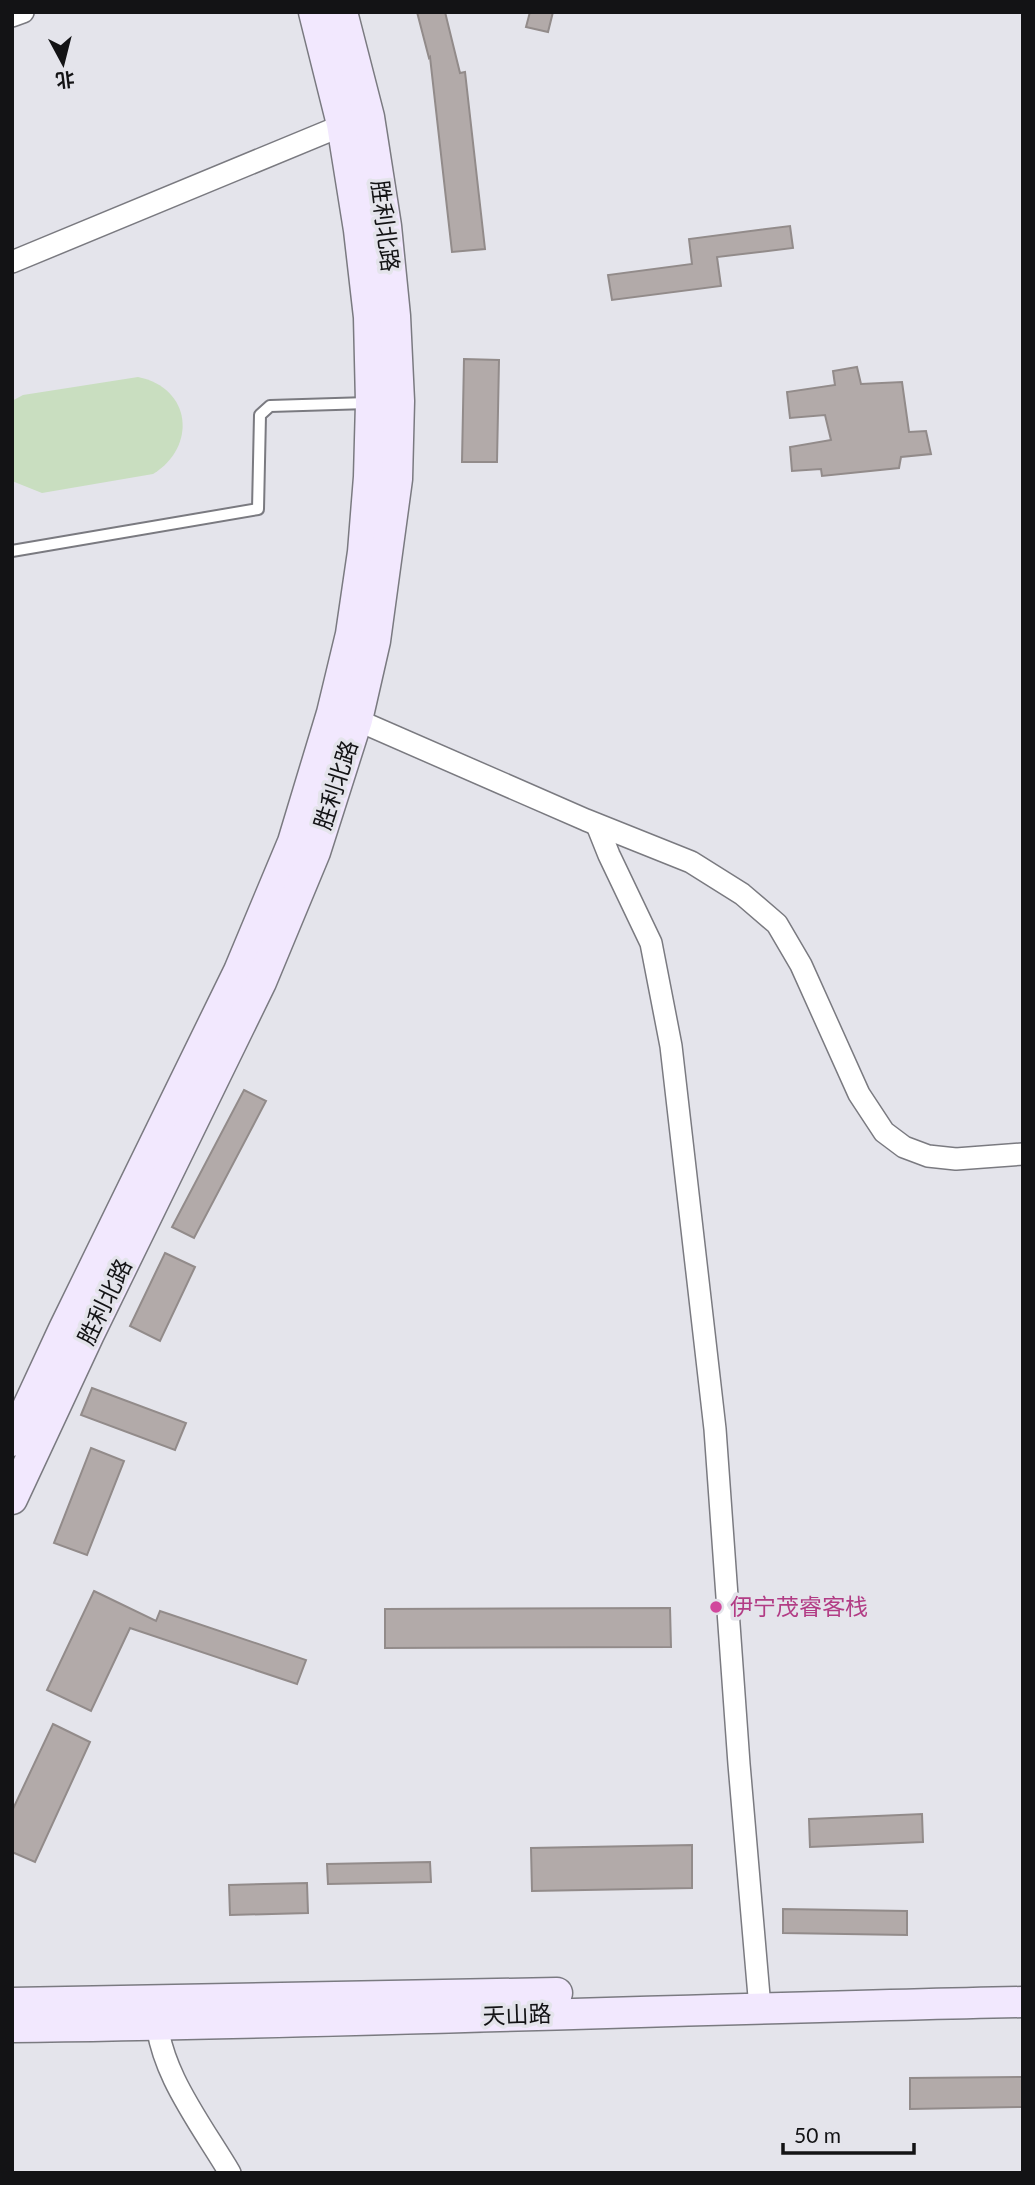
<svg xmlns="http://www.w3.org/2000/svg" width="1035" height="2185" viewBox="0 0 1035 2185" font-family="Lato,'Noto Sans SC',sans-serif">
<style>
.green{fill:#c9dec0}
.building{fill:#b2aaa9;stroke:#928b8a;stroke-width:2}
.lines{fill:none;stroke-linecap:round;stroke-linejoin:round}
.lane-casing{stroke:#7a7a80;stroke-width:14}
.street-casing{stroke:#7a7a80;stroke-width:24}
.secondary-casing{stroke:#7a7a80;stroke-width:33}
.lane{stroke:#fff;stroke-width:10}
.street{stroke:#fff;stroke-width:21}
.secondary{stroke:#f2e8fe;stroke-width:30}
.hotel-dot{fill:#d1479c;stroke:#e4e4eb;stroke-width:2.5}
.labels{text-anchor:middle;stroke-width:7;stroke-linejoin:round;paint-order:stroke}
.street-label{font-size:23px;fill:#131315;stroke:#e4e4eb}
.hotel-label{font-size:23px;fill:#b23c85;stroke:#e4e4eb;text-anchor:start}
</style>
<rect width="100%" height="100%" fill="#e4e4eb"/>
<path class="green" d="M138 377C192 388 197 447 153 474L42 493 12 481V401L23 395Z"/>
<g class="building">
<polygon points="417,12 445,12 460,73 465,72 485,249 452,252 430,57 429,58"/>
<polygon points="530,12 553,12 548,32 526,27"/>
<polygon points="790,226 793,248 717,257 721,286 612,300 608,275 692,264 689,239"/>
<polygon points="464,359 499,360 497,462 462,462"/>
<polygon points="857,367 861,384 902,382 909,432 926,431 931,454 901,457 899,468 822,476 821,469 792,471 790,447 831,440 825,415 790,418 787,392 835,385 833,371"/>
<polygon points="244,1090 266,1101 194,1238 172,1227"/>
<polygon points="165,1253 195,1267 160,1341 130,1326"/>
<polygon points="92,1388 186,1423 175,1450 81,1415"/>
<polygon points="91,1448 124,1461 87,1555 54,1543"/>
<polygon points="94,1591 156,1621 160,1611 306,1660 297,1684 130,1628 91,1711 47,1690"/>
<polygon points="670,1608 671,1647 385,1648 385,1609"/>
<polygon points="53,1724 90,1742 35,1862 12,1852 12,1811"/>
<polygon points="922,1814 923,1842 810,1847 809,1819"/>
<polygon points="692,1845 692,1888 532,1891 531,1848"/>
<polygon points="430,1862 431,1882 328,1884 327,1864"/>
<polygon points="307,1883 308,1913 230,1915 229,1885"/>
<polygon points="783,1909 907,1911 907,1935 783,1933"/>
<polygon points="1023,2077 1023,2107 910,2109 910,2078"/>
</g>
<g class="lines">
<g class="lane-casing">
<polyline id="lane" points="12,551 258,509 260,415 270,406 368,403"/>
</g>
<g class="street-casing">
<g id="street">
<polyline points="12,16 23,12"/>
<polyline points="12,262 353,121"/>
<polyline points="345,717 357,720 586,820 691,862 742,894 777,924 801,965 859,1094 884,1132 904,1147 928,1156 956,1159 1023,1154"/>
<polyline points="597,825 609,855 651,943 671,1046 715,1429 739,1764 760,2008"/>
<path d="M156 2011C157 2069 201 2124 230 2173"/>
</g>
</g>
<g class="secondary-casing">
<g id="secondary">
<polyline points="12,1441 64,1329 239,971 293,842 332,713 351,634 363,552 369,477 371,403 369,317 359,230 342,124 314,12"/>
<polyline points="12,1499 89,1334 261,982 315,852 357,720 375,641 397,479 399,401 395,316 386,226 369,117 342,12"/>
<polyline points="12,2003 557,1993"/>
<path d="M12 2027C349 2023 686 2009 1023 2002"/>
</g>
</g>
<use href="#lane" class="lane"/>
<use href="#street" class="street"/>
<use href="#secondary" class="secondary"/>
</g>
<circle class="hotel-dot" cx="716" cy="1607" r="7"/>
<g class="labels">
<g class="street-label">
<text transform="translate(385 226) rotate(83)" y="8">胜利北路</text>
<text transform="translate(336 785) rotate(-72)" y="8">胜利北路</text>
<text transform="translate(105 1302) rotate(-64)" y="8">胜利北路</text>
<text transform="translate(517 2015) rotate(-2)" y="8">天山路</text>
</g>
<g class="hotel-label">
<text x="730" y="1615">伊宁茂睿客栈</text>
</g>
</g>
<rect width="1035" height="2185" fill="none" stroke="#131315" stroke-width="28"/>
<g transform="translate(63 63) rotate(173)" stroke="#e4e4eb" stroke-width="5" paint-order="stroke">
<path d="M0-5L12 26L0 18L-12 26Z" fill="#131315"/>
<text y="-10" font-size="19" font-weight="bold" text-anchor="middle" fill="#131315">北</text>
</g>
<path d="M783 2143v10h131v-10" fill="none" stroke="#131315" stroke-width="3.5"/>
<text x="794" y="2143" font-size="21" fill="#131315" stroke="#e4e4eb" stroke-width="5" paint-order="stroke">50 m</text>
</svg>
